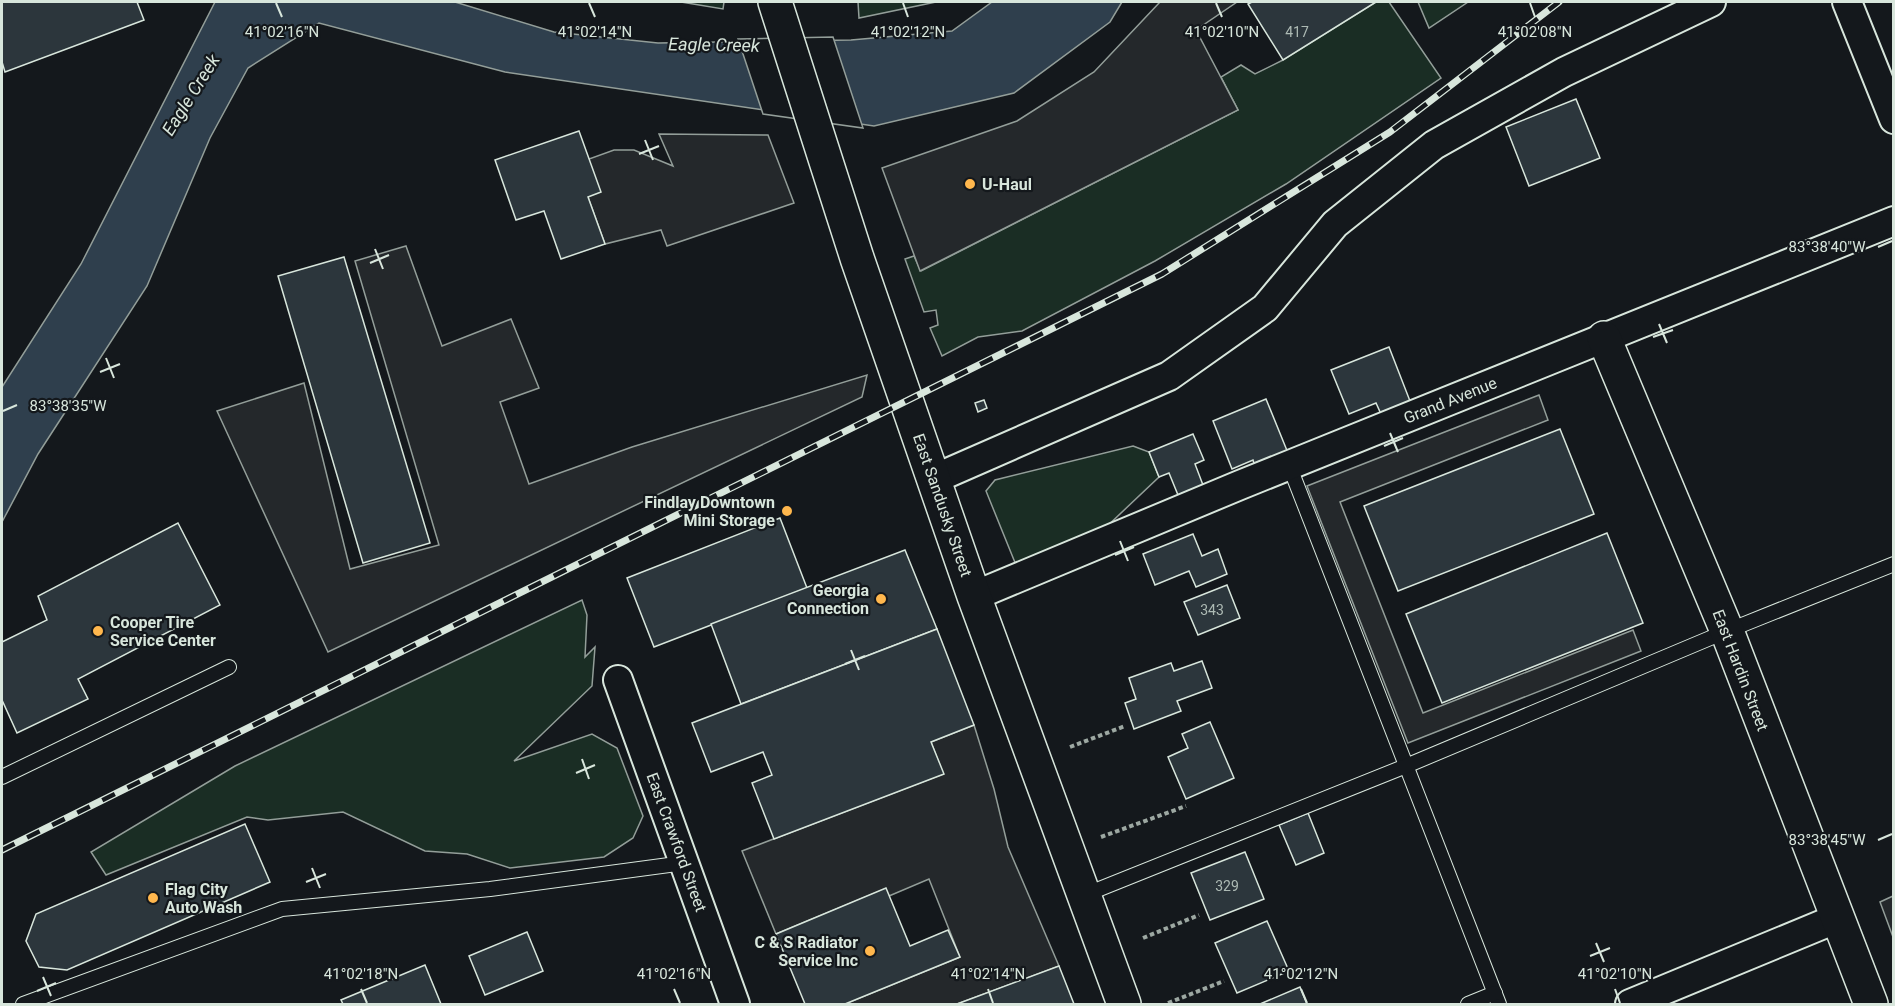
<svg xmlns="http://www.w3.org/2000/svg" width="1895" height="1006" viewBox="0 0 1895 1006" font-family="Roboto,sans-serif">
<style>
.green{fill:#1a2d24;stroke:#939e99;stroke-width:1.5}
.parking{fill:#24282b;stroke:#939e99;stroke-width:1.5}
.water{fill:#2f3f4d;stroke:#939e99;stroke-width:1.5}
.pier{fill:#14181c;stroke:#939e99;stroke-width:1.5}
.building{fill:#2c363c;stroke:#d8e6dc;stroke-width:1.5}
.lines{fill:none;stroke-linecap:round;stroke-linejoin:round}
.lane-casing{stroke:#d8e6dc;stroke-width:16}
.street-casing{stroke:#d8e6dc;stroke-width:32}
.secondary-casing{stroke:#d8e6dc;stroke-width:36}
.path{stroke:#9da8a2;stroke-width:4;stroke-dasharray:4.5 3;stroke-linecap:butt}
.lane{stroke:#14181c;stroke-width:14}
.street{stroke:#14181c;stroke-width:28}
.secondary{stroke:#14181c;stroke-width:33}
.rail-casing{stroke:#d8e6dc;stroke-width:7}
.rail{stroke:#14181c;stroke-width:4.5;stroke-dasharray:14;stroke-linecap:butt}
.ticks{fill:none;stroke:#d8e6dc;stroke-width:2}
.poi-dot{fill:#ffb74d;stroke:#14181c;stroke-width:2}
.labels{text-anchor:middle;stroke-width:4.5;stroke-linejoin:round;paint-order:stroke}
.number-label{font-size:14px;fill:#adbab4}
.poi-label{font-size:16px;font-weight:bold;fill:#d8e6dc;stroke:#14181c;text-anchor:start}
.street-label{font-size:16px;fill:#d8e6dc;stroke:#14181c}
.water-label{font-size:18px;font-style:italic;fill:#d8e6dc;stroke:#14181c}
.ticks-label{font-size:15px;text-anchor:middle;fill:#d8e6dc;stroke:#14181c;stroke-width:4.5;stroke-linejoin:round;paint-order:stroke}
</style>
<rect width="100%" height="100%" fill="#14181c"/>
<g class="green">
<polygon points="681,2 724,2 723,9"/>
<polygon points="858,2 936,2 859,18"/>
<polygon points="1376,2 1389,2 1441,78 1286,184 1155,261 1022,331 978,337 942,356 930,328 938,325 936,310 924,312 905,259 914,256 921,271 1238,110 1221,77 1241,65 1255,74 1283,60"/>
<polygon points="1418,2 1468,2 1429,28"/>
<polygon points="1133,446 1149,452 1159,477 1102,531 1016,565 986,491 995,480"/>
<polygon points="582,600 587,615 585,657 595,647 592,686 514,761 592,734 617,748 643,816 633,838 604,857 510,868 467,854 425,851 343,812 268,820 247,817 106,875 91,852 235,766"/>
</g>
<g class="parking">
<polygon points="1160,2 1237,2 1196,30 1238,110 920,271 882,168 1017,121 1094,72"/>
<polygon points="659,134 768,135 794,203 667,246 661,230 605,244 588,197 589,159 614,150 634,150 673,166"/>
<polygon points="406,246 442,346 511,319 539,388 500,402 529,484 632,447 867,375 862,397 328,652 217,411 304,383 350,569 439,545 355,261"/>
<polygon points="1539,395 1548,420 1340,502 1423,713 1633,630 1641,651 1408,743 1307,486"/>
<polygon points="974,725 994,789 1008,847 1059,966 957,1004 845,1004 960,957 929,879 889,896 885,889 776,934 742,851 943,774 931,742"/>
<polygon points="1893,896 1893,937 1880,902"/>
</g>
<polygon class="water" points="215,2 455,2 554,32 658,43 851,40 952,31 992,2 1122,2 1110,22 1014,93 874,126 505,72 319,23 248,68 210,138 147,286 38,454 2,522 2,387 81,264"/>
<polygon class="pier" points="833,37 863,128 763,114 738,39"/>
<g class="building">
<polygon points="2,2 137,2 144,20 5,72 2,62"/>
<polygon points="1252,2 1376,2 1283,60 1248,4"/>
<polygon points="1576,99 1600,158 1529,186 1506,127"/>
<polygon points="579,131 601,192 588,197 605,244 561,259 544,211 516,220 495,160"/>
<polygon points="344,257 430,543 363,563 278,276"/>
<polygon points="1389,347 1410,401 1381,414 1376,403 1349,414 1331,370"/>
<polygon points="1266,399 1288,453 1255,467 1253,460 1232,469 1213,421"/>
<polygon points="984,400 987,408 978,412 975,403"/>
<polygon points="1560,429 1594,514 1398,591 1364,506"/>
<polygon points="1193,434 1204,460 1195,464 1203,485 1178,495 1169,473 1159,477 1149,452"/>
<polygon points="780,518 807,588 654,647 627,578"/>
<polygon points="178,523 220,605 78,679 88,699 17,733 2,700 2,642 47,620 38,596"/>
<polygon points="1607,533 1643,623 1442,703 1406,614"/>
<polygon points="1193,534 1202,556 1218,549 1227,574 1196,587 1189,571 1155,585 1143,554"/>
<polygon points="905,550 937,629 741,704 711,624"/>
<polygon points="1227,585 1240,618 1198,635 1184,602"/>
<polygon points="937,629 974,725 931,742 944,774 774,839 752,783 772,775 763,752 711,772 692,723"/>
<polygon points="1202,661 1212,688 1177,701 1181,711 1134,729 1125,703 1136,699 1129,678 1171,663 1174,671"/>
<polygon points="1210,722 1234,778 1186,799 1168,757 1188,748 1182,734"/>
<polygon points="1308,813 1324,853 1296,865 1279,825"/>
<polygon points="245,824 270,882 67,970 39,967 26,941 36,914"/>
<polygon points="1245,852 1264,899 1210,920 1191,873"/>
<polygon points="886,888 910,946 948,930 960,957 845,1004 805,1004 776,934"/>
<polygon points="1267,921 1289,971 1237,993 1215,943"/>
<polygon points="527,932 543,971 485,995 469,956"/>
<polygon points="425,965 441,1004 343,1004 341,1000"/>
<polygon points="1059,966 1074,1004 957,1004"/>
<polygon points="1300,987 1307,1004 1260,1004"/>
</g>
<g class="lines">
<g class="lane-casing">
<g id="lane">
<polyline points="1289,465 1499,1004"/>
<polyline points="2,777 229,667"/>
<polyline points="1082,896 1406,766 1727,631 1894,564"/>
<polyline points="23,1004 282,909 490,889 684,863"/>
<polyline points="1468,1004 1495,993"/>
</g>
</g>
<g class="street-casing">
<g id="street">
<polyline points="1847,2 1894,119"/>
<polyline points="934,479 1169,376 1265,308 1335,224 1434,145 1564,72 1711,2"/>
<polyline points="974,596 1240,485 1894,221"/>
<polyline points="618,680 735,1004"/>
<polyline points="1630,1004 1838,918"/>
</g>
</g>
<g class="secondary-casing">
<g id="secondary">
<polyline points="775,2 857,258 974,596 1124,1004"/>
<polyline points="1604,338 1727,631 1871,1004"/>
</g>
</g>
<g class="path">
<polyline points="1070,747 1125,726"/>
<polyline points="1101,837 1186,806"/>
<polyline points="1143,938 1199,915"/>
<polyline points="1168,1003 1224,981"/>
</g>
<use href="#lane" class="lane"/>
<use href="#street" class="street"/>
<use href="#secondary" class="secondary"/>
<g class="rail-casing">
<polyline id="rail" points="2,850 1162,274 1390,132 1559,2"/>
</g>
<use href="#rail" class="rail"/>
</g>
<path class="ticks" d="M276 3 282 17M589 3 595 17M903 3 908 17M1216 3 1222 17M1530 3 1535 17M645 140 653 160M639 154 659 146M1878 247 1892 241M375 249 383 269M370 263 389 255M1659 324 1667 343M1653 337 1673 330M106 358 114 378M100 372 120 364M3 411 17 405M1390 433 1398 452M1384 446 1403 438M1120 541 1128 561M1115 555 1134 547M851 650 859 670M845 664 865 656M582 759 589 779M576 773 595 765M1878 840 1892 834M312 868 320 888M306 882 326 874M1596 943 1604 962M1590 956 1610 948M43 977 51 996M361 989 367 1003M674 989 680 1003M988 989 993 1003M1301 989 1307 1003M1615 989 1620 1003M37 991 56 983"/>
<g class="poi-dot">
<circle cx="970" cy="184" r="6"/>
<circle cx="787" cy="511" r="6"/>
<circle cx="881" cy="599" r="6"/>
<circle cx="98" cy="631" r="6"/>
<circle cx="153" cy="898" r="6"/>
<circle cx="870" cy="951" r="6"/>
</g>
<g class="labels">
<g class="number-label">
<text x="1297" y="37">417</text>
<text x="1212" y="615">343</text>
<text x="1227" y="891">329</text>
</g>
<g class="poi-label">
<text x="982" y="190">U-Haul</text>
<text x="775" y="508" text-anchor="end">Findlay Downtown<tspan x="775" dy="18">Mini Storage</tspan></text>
<text x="869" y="596" text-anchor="end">Georgia<tspan x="869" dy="18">Connection</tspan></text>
<text x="110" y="628">Cooper Tire<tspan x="110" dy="18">Service Center</tspan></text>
<text x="165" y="895">Flag City<tspan x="165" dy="18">Auto Wash</tspan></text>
<text x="858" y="948" text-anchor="end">C &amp; S Radiator<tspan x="858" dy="18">Service Inc</tspan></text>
</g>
<g class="street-label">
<text transform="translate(1450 400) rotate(-22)" y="6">Grand Avenue</text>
<text transform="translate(943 505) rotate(71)" y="6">East Sandusky Street</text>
<text transform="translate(1741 670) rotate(69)" y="6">East Hardin Street</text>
<text transform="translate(677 842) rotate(70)" y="6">East Crawford Street</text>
</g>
<g class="water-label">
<text transform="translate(714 45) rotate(1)" y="6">Eagle Creek</text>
<text transform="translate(191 95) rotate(-58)" y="6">Eagle Creek</text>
</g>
</g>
<g class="ticks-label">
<text x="282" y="37">41°02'16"N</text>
<text x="595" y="37">41°02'14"N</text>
<text x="908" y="37">41°02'12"N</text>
<text x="1222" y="37">41°02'10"N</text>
<text x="1535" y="37">41°02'08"N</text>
<text x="1827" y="252">83°38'40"W</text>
<text x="68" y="411">83°38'35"W</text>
<text x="1827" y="845">83°38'45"W</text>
<text x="361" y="979">41°02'18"N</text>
<text x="674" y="979">41°02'16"N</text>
<text x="988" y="979">41°02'14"N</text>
<text x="1301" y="979">41°02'12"N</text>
<text x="1615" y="979">41°02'10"N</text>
</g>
<rect width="1895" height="1006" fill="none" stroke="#d8e6dc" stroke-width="6"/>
</svg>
